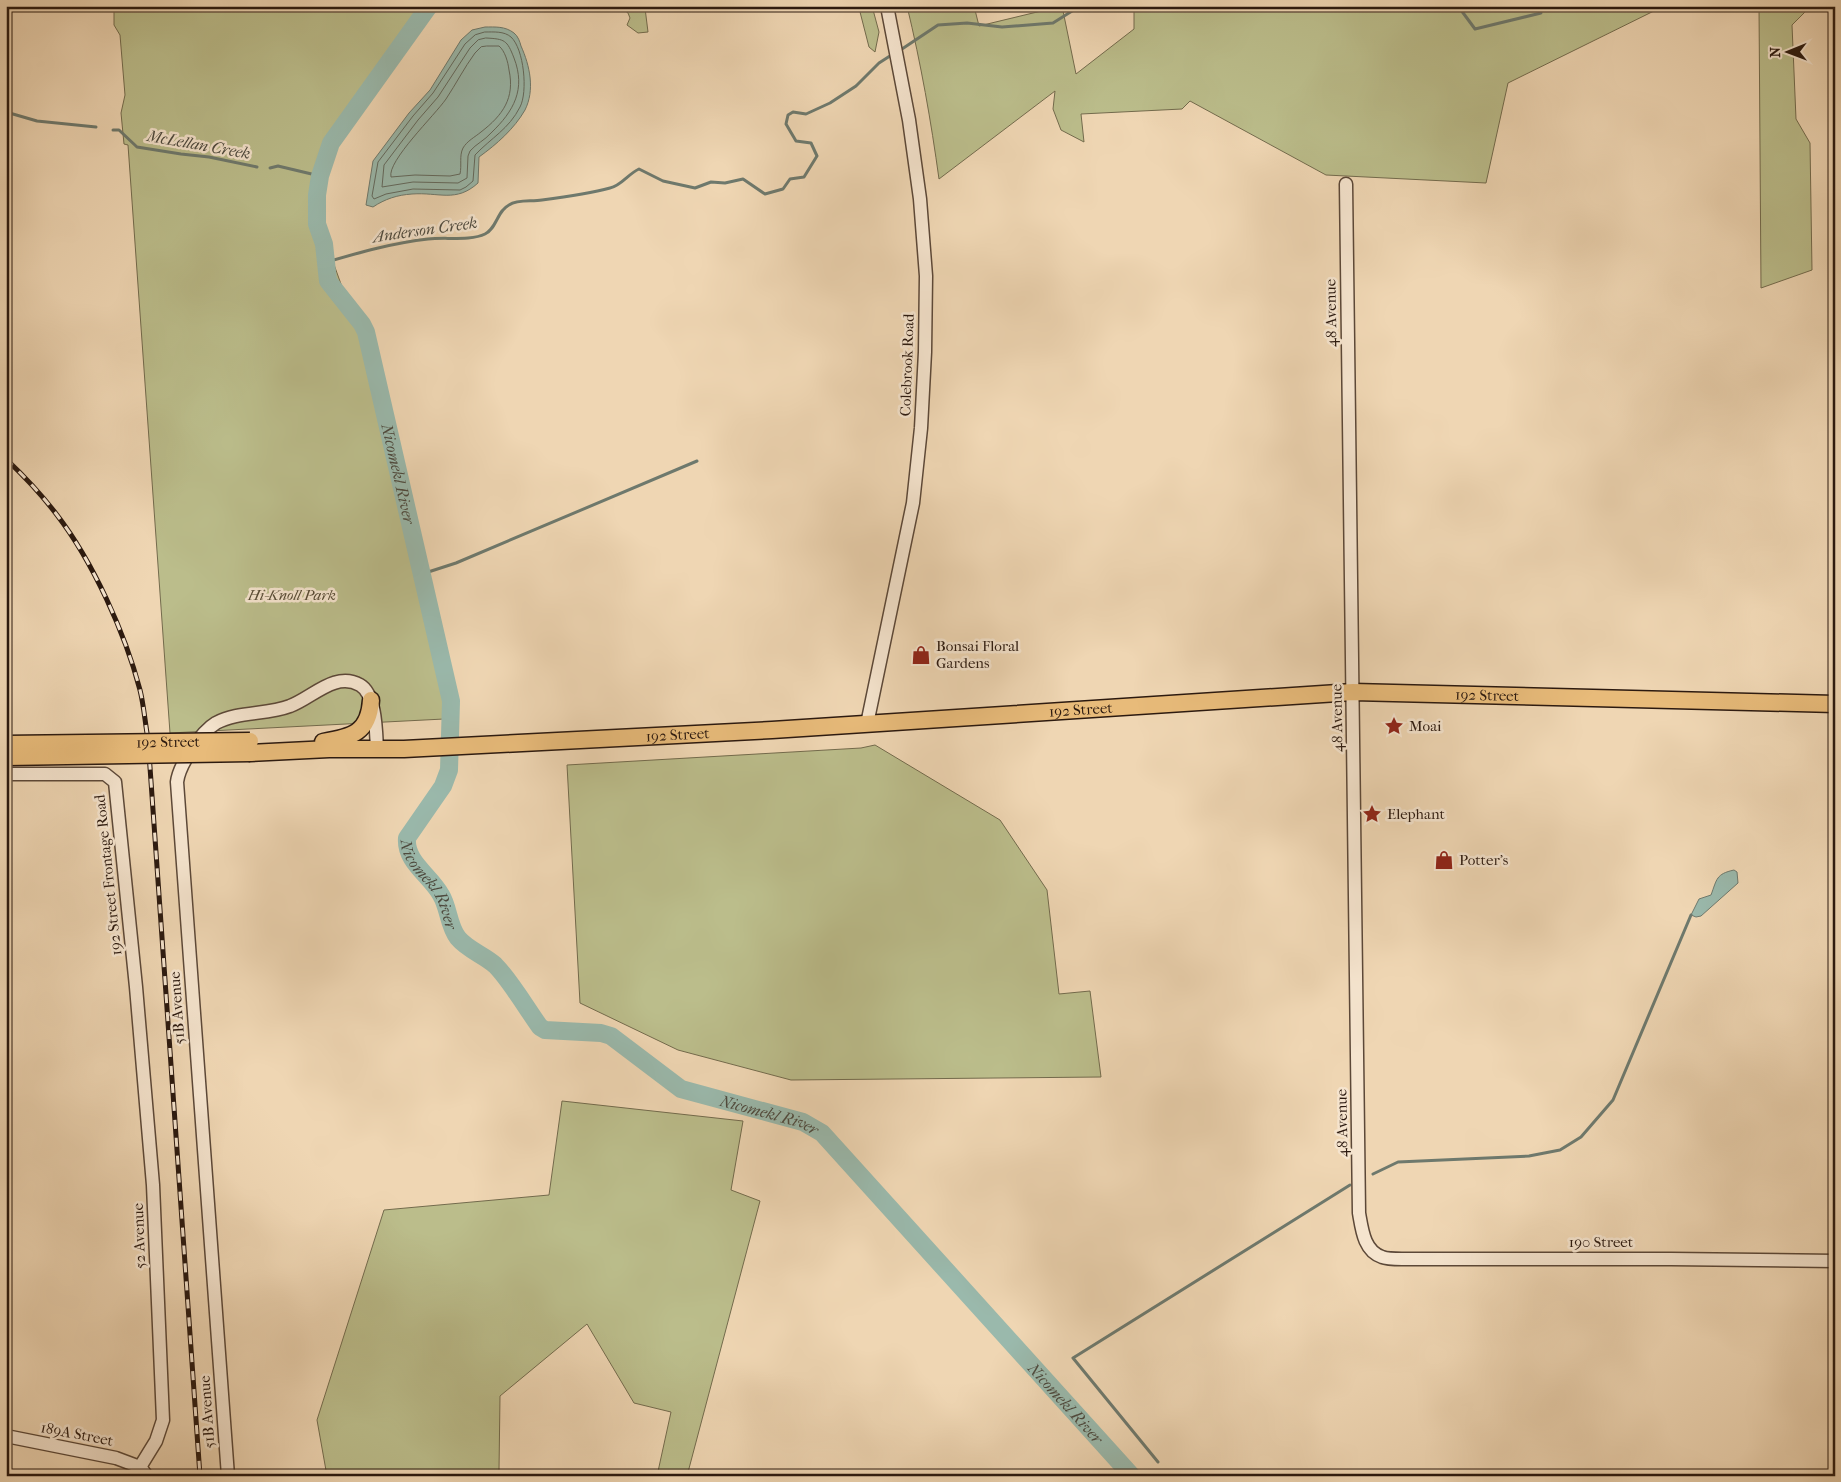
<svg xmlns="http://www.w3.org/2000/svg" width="1841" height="1482" viewBox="0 0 1841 1482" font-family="'IM FELL French Canon',serif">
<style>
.green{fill:#bbbd8b;stroke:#736b4d}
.water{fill:#9ab9ac;stroke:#6e796d}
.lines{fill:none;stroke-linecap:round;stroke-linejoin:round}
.shore{stroke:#62695e;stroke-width:1}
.stream{stroke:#6e796d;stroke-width:3}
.river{stroke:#9ab9ac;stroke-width:18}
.minor-casing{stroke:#5c4838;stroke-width:15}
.major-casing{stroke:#2b190f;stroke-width:19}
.minor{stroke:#f5e4ce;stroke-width:12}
.major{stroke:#e8bb7a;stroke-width:16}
.rail-casing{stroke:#2b190f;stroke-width:5}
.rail{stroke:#f5e4ce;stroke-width:3;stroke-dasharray:9;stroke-linecap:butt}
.major-bridge-casing{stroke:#2b190f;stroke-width:19;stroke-linecap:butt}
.major-bridge{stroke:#e8bb7a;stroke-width:16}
.labels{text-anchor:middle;stroke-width:5;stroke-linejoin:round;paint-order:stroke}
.street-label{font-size:15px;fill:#2b190f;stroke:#f5e4ce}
.park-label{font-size:15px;font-style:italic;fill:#564a34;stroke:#f5e4ce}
.poi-label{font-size:15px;fill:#2b190f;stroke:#f5e4ce;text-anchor:start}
.water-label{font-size:16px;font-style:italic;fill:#4c493e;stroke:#f5e4ce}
</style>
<rect width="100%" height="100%" fill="#efd6b3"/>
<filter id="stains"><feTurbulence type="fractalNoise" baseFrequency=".004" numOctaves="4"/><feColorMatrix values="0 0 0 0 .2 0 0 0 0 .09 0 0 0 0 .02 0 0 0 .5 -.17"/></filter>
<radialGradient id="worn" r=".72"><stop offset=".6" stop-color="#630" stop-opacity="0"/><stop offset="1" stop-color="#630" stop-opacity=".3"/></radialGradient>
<g class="green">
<polygon points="114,6 427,6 395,51 337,144 324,178 320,209 323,234 369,362 400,467 418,559 446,672 447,693 444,719 170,733 128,145 124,144 121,113 125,95 120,35 114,25"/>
<polygon points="619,6 648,6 645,8 648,32 638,33 627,25 630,18 628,13"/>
<polygon points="857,6 872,6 879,32 875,52 869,47 859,8"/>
<path d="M907 6H974L979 26 1062 6 1076 74 1134 29V6H1664L1508 83 1486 183 1326 175 1190 101 1182 109 1081 114 1084 142 1061 130 1053 109 1055 91 939 179C931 121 921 64 907 6Z"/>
<polygon points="1759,6 1811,6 1792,25 1796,119 1810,143 1812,270 1761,288"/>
<polygon points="875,745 1000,820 1047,890 1059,994 1090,991 1101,1077 791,1080 678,1050 580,1003 567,765 861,748"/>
<polygon points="562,1101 743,1121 731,1190 760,1201 687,1476 657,1476 671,1412 634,1403 587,1324 500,1396 499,1470 501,1476 327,1476 317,1420 384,1210 549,1195"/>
</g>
<g class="water">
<path d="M485 27C495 27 505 26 514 33 518 36 520 42 521 46 530 66 535 90 525 110 514 129 497 144 479 157L478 183C456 203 439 192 412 194 397 195 385 199 373 207L366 205 373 161 409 113 430 90 461 40 472 30Z"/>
<path d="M1734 870 1737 872 1738 883 1701 916 1696 917 1691 915 1699 899 1711 895C1717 879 1716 874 1734 870Z"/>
</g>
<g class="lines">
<g class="shore">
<path d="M485 32C494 32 504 31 511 37 524 49 528 92 520 107 509 129 491 138 475 155L473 181 466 187 460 190 413 189 386 194 374 199 372 196 378 162 413 116 433 93 465 44 475 35Z"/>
<path d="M486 38C505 39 507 40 514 58 526 89 514 111 491 133 485 140 476 144 470 151L468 156 467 178 458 183 413 182 382 187 384 165 418 120 438 97 470 48 478 40Z"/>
<path d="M487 46H499C505 51 508 62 509 70 515 98 503 115 481 132 475 137 467 141 463 148 459 156 462 165 460 174L450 176 415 175 391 177C387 161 435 115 446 99 456 84 464 68 475 53L481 47Z"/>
</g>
<g class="stream">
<polyline points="1458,6 1475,29 1541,13 1540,6"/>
<polyline points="899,51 938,25 967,23 1002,27 1053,23 1080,6"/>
<polyline points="6,112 37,121 96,127"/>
<polyline points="113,130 119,130 137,147 181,154 209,157 257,167"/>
<polyline points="270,168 278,166 320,176"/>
<path d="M327 262C361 252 393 243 428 239 444 237 471 241 485 234 497 228 497 211 509 205 518 199 532 202 542 200 565 197 588 194 610 188 621 186 628 174 639 169L663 181 695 188 711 182 725 183 743 179 765 194 783 189 790 179 804 177 817 156 811 143 796 141 786 124 788 115 793 112 806 114 830 103 856 86 879 63 893 54"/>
<polyline points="422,574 456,563 697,461"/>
<polyline points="1373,1174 1398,1162 1529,1156 1560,1150 1581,1137 1613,1100 1691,915"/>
<polyline points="1158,1462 1073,1358 1350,1185"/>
</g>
<path class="river" id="s1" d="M429 6 331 143 320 176 317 195V224L324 244 328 281 362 324 366 332 451 701 449 770 443 786 407 838C405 862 430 875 441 895 449 908 448 925 458 938 468 950 484 955 495 965 510 980 527 1009 540 1027L545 1030 601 1033 611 1036 681 1089 803 1122 822 1133 1132 1476"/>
<g class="minor-casing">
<g id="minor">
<path d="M1346 184 1359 1213C1362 1230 1364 1251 1382 1257 1387 1259 1396 1259 1402 1259H1671L1835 1261"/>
<polyline points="867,724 913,503 921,428 925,352 926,276 920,199 909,120 887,6"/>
<polyline points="6,774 105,774 115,782 136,987 153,1185 163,1420 156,1441 140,1467"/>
<polyline points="6,1436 116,1458 140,1467 147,1476"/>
<path d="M228 1476 177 782C179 765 201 732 216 723 238 711 267 715 290 706 312 698 335 671 360 685 376 694 376 732 377 749"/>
</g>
</g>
<g class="major-casing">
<g id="major">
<path d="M323 742C352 737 369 733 371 700"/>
<path id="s2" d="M250 753 329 749H404L772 730 1353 692 1835 704"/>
</g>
</g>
<use href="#minor" class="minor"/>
<use href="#major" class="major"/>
<g class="rail-casing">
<path id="rail" d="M6 459C24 476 42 495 57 515 93 562 125 633 140 690 144 706 145 723 148 739L200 1476"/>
</g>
<use href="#rail" class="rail"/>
<g class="major-bridge-casing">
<g id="major-bridge">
<path id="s3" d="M6 744 250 741"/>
<polyline points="6,757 250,753"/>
</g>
</g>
<use href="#major-bridge" class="major-bridge"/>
</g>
<defs>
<g id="shop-bare" transform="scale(1.5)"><path d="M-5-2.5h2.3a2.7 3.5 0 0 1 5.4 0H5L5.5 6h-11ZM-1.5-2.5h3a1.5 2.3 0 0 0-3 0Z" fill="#8f2418" stroke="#f5e4ce" stroke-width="2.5" paint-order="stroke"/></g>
<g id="sight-bare" transform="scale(1.5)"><path d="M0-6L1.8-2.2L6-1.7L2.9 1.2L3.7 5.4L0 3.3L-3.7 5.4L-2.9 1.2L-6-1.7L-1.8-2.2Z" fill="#8f2418" stroke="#f5e4ce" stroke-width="2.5" paint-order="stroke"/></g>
</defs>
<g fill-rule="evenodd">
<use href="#shop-bare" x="921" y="655"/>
<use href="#sight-bare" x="1394" y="726"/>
<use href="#sight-bare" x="1372" y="814"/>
<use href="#shop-bare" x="1444" y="860"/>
</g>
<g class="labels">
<g class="street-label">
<text transform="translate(1331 313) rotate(-91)" y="5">48 Avenue</text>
<text transform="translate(907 365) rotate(-88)" y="5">Colebrook Road</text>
<text dy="5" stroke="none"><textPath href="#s2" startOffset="1239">192 Street</textPath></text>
<text dy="5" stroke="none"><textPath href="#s2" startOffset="832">192 Street</textPath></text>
<text transform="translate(1337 718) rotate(-91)" y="5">48 Avenue</text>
<text dy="5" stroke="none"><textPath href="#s2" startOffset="428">192 Street</textPath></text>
<text dy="5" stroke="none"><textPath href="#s3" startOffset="162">192 Street</textPath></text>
<text transform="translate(108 875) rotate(-96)" y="5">192 Street Frontage Road</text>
<text transform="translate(177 1008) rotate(-94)" y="5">51B Avenue</text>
<text transform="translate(1342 1123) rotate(-91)" y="5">48 Avenue</text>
<text transform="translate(139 1236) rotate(-92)" y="5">52 Avenue</text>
<text x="1601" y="1247">190 Street</text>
<text transform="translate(207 1412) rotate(-94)" y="5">51B Avenue</text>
<text transform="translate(77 1434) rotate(11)" y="5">189A Street</text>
</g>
<g class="park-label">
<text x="292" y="600">Hi-Knoll Park</text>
</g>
<g class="poi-label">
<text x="936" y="651">Bonsai Floral<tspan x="936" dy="17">Gardens</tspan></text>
<text x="1409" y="731">Moai</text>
<text x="1387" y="819">Elephant</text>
<text x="1459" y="865">Potter's</text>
</g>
<g class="water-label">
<text transform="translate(199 144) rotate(10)" y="6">McLellan Creek</text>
<text transform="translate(425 229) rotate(-8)" y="6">Anderson Creek</text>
<text dy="6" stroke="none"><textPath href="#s1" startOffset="519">Nicomekl River</textPath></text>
<text dy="6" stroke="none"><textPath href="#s1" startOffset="954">Nicomekl River</textPath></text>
<text dy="6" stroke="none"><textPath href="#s1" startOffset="1391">Nicomekl River</textPath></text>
<text dy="6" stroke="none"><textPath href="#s1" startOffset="1811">Nicomekl River</textPath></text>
</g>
</g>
<rect width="1841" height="1482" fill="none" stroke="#efd6b3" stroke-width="25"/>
<rect x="8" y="8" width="1826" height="1467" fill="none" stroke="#2b190f" stroke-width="2.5"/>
<rect x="12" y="12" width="1816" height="1457" fill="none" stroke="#2b190f"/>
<g transform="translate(1788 52) rotate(269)" stroke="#f5e4ce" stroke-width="4" paint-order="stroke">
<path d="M0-4L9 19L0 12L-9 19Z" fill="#2b190f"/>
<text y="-8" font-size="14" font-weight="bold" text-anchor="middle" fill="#2b190f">N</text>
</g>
<rect width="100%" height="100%" filter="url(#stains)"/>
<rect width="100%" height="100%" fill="url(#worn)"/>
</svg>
